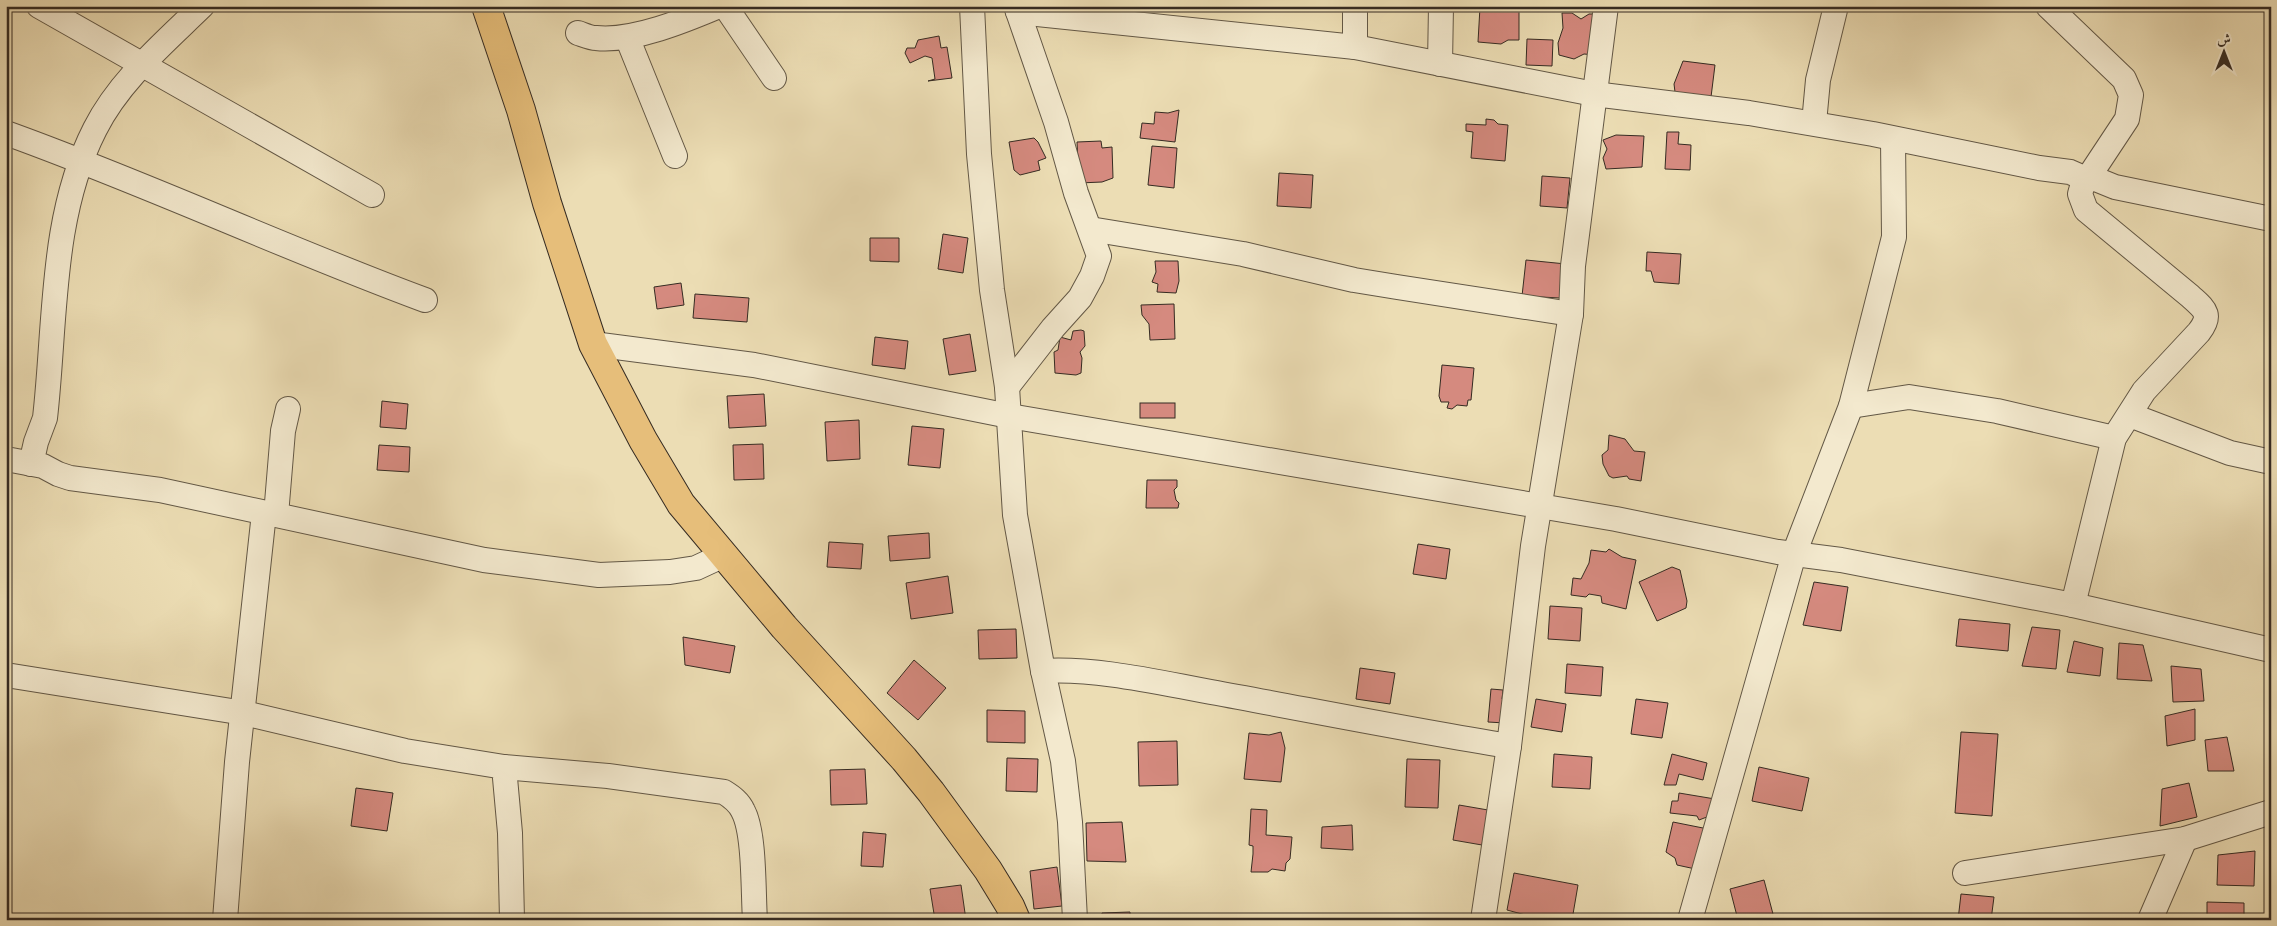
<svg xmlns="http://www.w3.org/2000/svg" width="2277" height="926" viewBox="0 0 2277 926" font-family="'Old Standard TT',Amiri,serif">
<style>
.building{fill:#d58a7f;stroke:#352b22}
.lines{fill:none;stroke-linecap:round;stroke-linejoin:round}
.minor-casing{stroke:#635846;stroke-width:26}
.major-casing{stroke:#352b22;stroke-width:30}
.minor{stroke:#f3e9ce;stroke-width:24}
.major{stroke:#e6be7a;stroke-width:28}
</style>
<rect width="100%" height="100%" fill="#ecddb4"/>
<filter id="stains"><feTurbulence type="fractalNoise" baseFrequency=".004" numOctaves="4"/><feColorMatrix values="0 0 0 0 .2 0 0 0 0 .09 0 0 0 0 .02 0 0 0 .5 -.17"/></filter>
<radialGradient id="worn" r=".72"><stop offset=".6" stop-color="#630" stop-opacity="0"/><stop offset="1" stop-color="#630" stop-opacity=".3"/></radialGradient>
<g class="building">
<polygon points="1480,7 1519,7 1519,40 1508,40 1501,44 1478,42"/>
<polygon points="1562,13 1572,13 1581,19 1589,14 1597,14 1596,55 1584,54 1574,59 1559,55 1558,43 1563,28"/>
<polygon points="939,36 941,48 947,47 952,78 928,81 935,79 932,58 925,56 910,63 905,53 907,48 915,48 918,40"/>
<polygon points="1527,39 1553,40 1552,66 1526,65"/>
<polygon points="1683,61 1715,65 1711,97 1675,92 1674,84"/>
<polygon points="1179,110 1175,142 1140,138 1142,123 1154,124 1155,112 1168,113"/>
<polygon points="1486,119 1494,120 1498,124 1508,125 1505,161 1471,158 1473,132 1466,131 1466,124 1486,125"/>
<polygon points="1667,132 1679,132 1678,144 1691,145 1690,170 1665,169"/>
<polygon points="1616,135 1644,136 1642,167 1606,169 1603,158 1607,149 1603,140"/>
<polygon points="1034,138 1038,142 1046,158 1038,161 1040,170 1020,175 1014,170 1009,142"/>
<polygon points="1101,141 1102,148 1112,147 1113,178 1102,182 1079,183 1077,142"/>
<polygon points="1152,146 1177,148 1174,188 1148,185"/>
<polygon points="1279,173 1313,175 1311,208 1277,206"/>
<polygon points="1542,176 1570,178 1567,208 1540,206"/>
<polygon points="943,234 968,238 963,273 938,269"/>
<polygon points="870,238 899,238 899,262 870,261"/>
<polygon points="1647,252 1681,254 1679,284 1654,282 1651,271 1646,271"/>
<polygon points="1526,260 1566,264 1560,298 1522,296"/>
<polygon points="1155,261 1178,261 1179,281 1176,293 1157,292 1158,284 1152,282 1156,272"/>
<polygon points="681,283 684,305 657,309 654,287"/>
<polygon points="695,294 749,298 747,322 693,318"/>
<polygon points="1174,304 1175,339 1150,340 1149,324 1142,315 1141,305"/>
<polygon points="1081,330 1084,331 1085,346 1080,352 1082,358 1081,373 1076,375 1055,373 1054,352 1058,350 1060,337 1071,340 1073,331"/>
<polygon points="970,334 976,371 949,375 943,339"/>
<polygon points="875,337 908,341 905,369 872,365"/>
<polygon points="1442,365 1474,368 1471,400 1468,400 1467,406 1457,405 1452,409 1447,408 1449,402 1441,402 1439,396"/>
<polygon points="764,394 766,426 729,428 727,396"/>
<polygon points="382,401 408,404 406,429 380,427"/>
<rect x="1140" y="403" width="35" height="15"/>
<polygon points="859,420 860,459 827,461 825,422"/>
<polygon points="912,426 944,429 940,468 908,465"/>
<polygon points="1609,435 1625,439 1634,451 1645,452 1641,481 1629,479 1627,476 1613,478 1609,476 1603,464 1602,455 1608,450"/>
<polygon points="763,444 764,479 734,480 733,445"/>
<polygon points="379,445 410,447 409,472 377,470"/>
<polygon points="1147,480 1177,480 1177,487 1174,490 1176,500 1179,503 1178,508 1146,508"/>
<polygon points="929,533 930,558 890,561 888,536"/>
<polygon points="829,542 863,544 861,569 827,567"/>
<polygon points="1418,544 1450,549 1446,579 1413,574"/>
<polygon points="1609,549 1622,557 1636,560 1626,609 1602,603 1601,596 1589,594 1586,597 1571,595 1573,578 1581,579 1589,563 1591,550 1606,552"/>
<polygon points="1672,567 1680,570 1687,601 1686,608 1657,621 1639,582"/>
<polygon points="948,576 953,613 911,619 906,583"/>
<polygon points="1814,582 1848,587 1841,631 1803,625"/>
<polygon points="1550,606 1582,608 1580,641 1548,639"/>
<polygon points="1959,619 2010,624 2008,651 1956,646"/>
<polygon points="2032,627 2060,630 2056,669 2022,666"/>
<polygon points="1016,629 1017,658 979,659 978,630"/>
<polygon points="683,637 735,646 730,673 685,665"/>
<polygon points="2074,641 2103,648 2100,676 2067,672"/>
<polygon points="2119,643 2143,645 2152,681 2117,679"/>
<polygon points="914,660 946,688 918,720 887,693"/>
<polygon points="1567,664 1603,667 1601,696 1565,693"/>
<polygon points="2171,666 2201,669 2204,701 2173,702"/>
<polygon points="1360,668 1395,673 1390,704 1356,699"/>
<polygon points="1491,689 1503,690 1502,699 1507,699 1505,723 1488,722"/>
<polygon points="1536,699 1566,704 1562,732 1531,727"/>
<polygon points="1636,699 1668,703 1662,738 1631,734"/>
<polygon points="2195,709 2195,740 2167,746 2165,716"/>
<polygon points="987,710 1025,711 1025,743 987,742"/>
<polygon points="1281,732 1285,748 1281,782 1244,779 1249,733 1269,735"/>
<polygon points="1961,732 1998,734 1992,816 1955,813"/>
<polygon points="2227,737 2234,771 2208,771 2205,740"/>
<polygon points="1177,741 1178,785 1139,786 1138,742"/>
<polygon points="1554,754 1592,757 1590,789 1552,787"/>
<polygon points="1672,754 1707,763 1703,780 1679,774 1676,785 1664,785"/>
<polygon points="1007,758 1038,759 1037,792 1006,791"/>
<polygon points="1407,759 1440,760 1438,808 1405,807"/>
<polygon points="1759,767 1809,778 1802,811 1752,801"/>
<polygon points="865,769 867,804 831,805 830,770"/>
<polygon points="2189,783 2197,817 2160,826 2162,789"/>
<polygon points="356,788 393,793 387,831 351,826"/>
<polygon points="1679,793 1715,799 1712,815 1699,820 1697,816 1670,813 1672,801 1678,801"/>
<polygon points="1459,805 1488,810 1482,845 1453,840"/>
<polygon points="1251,809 1267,810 1266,835 1292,837 1290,859 1286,863 1285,871 1272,869 1268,872 1251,872 1253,854 1253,846 1249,845"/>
<polygon points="1122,822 1126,862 1087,861 1086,823"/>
<polygon points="1673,822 1708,829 1700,870 1677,865 1675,858 1666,852"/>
<polygon points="1352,825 1353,850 1321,848 1322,827"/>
<polygon points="863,832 886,834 883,867 861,866"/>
<polygon points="2255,851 2254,886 2217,885 2218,855"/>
<polygon points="1057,867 1062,906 1034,909 1030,871"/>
<polygon points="1514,873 1578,885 1572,920 1544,920 1507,910"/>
<polygon points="1764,880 1773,914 1752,920 1738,920 1730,889"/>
<polygon points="961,885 966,920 935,920 930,889"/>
<polygon points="1961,894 1994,897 1991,920 1958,920"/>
<polygon points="2207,902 2244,903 2244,920 2207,920"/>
<polygon points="1130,912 1130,920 1102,920 1102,913"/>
</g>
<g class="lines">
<g class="minor-casing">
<g id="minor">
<polyline points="39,6 372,195"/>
<polyline points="725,6 774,78"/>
<polyline points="972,6 979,154 992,290 1007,387 1015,515 1043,671 1063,761 1070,822 1075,920"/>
<path d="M2048 6 2124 79 2131 95 2127 119 2082 187 2080 194 2086 210 2190 296C2204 309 2213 314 2199 332L2144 391 2114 438 2073 605"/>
<polyline points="1018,12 1355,47 1594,94 1749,113 1873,134 2039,168 2070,172 2086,179"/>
<path d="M578 33C584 35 590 38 596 38 633 42 686 20 719 6"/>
<polyline points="627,37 675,156"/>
<polyline points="1355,47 1355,6"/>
<polyline points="1440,64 1441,6"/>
<polyline points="1814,123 1818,80 1836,6"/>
<path d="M6 133C148 184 284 248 425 300"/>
<polyline points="2088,176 2115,187 2271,219"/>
<polyline points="1090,229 1243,254 1354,280 1397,287 1571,314"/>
<polyline points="593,344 754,365 1009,416 1616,519 1778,552 1841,560 2073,605 2271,650"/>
<polyline points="1007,387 1053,328 1080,298 1092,276 1099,256 1076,193 1056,122 1016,6"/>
<polyline points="1851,406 1909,397 1997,411 2114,438"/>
<polyline points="2130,415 2230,453 2271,462"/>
<polyline points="6,459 43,466 58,474 70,478 160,490 484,560 599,575 670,572 696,568 724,555"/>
<path d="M31 464 36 442 45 418C56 322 50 217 95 129 119 81 164 43 202 6"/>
<polyline points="276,515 283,431 288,409"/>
<path d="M1043 671C1098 668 1156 682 1211 692 1310 710 1409 730 1509 746"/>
<polyline points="6,675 244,713 405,751 504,767 510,833 512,920"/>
<path d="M504 767 608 776 724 792C732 797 739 802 743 811 755 833 753 893 755 920"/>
<polyline points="1965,873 2185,839 2271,812"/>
<polyline points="225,920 237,762 264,513"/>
<polyline points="1483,920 1509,746 1533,546 1571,314 1573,266 1606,6"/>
<polyline points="1690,920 1794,554 1851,406 1894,237 1893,139"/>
<polyline points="2150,920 2185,839"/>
</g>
</g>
<g class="major-casing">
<polyline id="major" points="486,6 521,110 547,203 593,344 643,440 681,504 784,627 904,759 931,792 988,870 1010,906 1016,920"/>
</g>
<use href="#minor" class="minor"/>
<use href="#major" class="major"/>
</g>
<rect width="2277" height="926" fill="none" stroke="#ecddb4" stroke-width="25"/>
<rect x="8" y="8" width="2262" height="911" fill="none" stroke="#352b22" stroke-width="2.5"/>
<rect x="12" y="12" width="2252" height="901" fill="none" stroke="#352b22"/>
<g transform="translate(2224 52)" stroke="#f3e9ce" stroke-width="4" paint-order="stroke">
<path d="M0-4L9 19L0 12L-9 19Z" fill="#352b22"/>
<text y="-8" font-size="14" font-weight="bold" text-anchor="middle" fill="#352b22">ش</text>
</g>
<rect width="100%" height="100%" filter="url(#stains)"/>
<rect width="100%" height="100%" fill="url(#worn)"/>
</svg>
